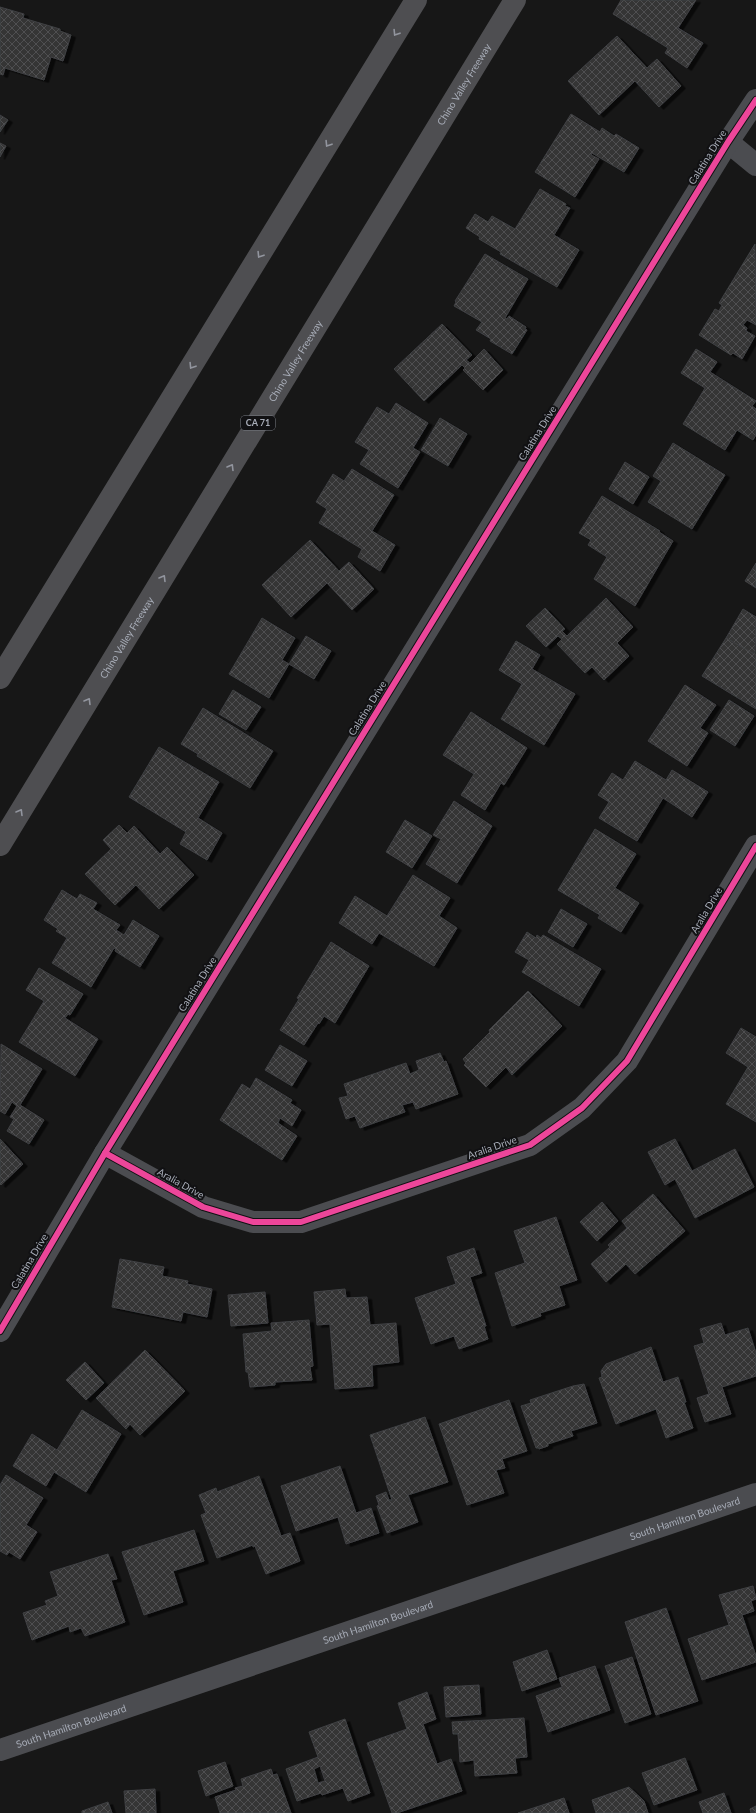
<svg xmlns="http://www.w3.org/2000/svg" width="756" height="1813" viewBox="0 0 756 1813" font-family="Lato,sans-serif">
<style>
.building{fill:url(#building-cross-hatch);stroke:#3f4043;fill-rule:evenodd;filter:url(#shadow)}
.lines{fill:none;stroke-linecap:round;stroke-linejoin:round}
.minor{stroke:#4b4c50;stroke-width:22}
.highway{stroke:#4e4e51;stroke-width:22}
.cycleway-casing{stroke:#111113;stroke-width:8}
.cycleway{stroke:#ed469a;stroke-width:6}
.oneway{stroke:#92959e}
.labels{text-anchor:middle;stroke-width:4;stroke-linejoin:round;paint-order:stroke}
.shield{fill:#111113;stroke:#7b7e86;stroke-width:1}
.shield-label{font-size:9px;font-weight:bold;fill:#a8adb8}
.street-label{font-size:10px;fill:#a8adb8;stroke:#111113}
</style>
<defs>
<pattern id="building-cross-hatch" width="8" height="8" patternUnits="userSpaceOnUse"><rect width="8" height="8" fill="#353536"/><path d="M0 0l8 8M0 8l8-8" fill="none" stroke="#4f5051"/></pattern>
<filter id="shadow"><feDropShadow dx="4.5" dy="2.5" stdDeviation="0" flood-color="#0009"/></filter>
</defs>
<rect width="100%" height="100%" fill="#171717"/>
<g class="building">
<polygon points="621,0 696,0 678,28 703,43 687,68 665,53 668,48 613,14"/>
<polygon points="0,7 24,14 23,18 60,29 60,31 71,35 63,61 51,57 44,80 5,68 3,75 0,74"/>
<polygon points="617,36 647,68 657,59 681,86 659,107 635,81 599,115 568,81"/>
<polygon points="571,114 600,132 602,128 614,136 616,134 639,148 624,172 592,153 591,155 599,159 575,197 535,172"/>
<polygon points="0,115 8,120 0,132"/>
<polygon points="0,143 6,146 0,157"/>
<polygon points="540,189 566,204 565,206 570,208 554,235 579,250 557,287 500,254 501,252 479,239 480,237 466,228 475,214 488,222 492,216 515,229"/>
<polygon points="755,244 756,325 747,320 743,325 747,328 746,331 755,336 742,359 733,353 731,355 699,335 715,309 719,311 722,305 719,303"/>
<polygon points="485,254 528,279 505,318 507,319 509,316 526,327 525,329 527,330 512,354 490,341 491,339 476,330 482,322 454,306 456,302 455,301"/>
<polygon points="442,324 472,355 466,360 470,363 484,349 503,370 483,390 463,370 465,368 462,365 424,401 394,369"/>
<polygon points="696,349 717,362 710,372 756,401 752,406 756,409 756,435 753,440 737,430 725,450 683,424 705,388 681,373"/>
<polygon points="396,403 428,423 413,448 420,452 398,488 360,464 369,450 355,442 377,407 389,414"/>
<polygon points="440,418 467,434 448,466 421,450"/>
<polygon points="673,443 725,475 692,529 648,502 661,481 653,476"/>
<polygon points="625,462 649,477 633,504 609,489"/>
<polygon points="352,469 394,495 372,531 395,545 380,571 358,557 362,549 319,523 327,509 316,502 333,474 344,481"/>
<polygon points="602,496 660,531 659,532 673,541 635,606 594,579 607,557 588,545 591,540 579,533"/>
<polygon points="310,540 339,571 349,562 374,589 352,610 327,583 291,617 262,585"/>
<polygon points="756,563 756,588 745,581"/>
<polygon points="606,598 633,627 617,643 629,656 604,680 592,667 585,673 557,644 562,639 558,636 546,647 526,626 545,608 565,629 562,631 567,636"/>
<polygon points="743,609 756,617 755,655 726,638"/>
<polygon points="262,618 295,638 282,660 289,664 269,698 229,674"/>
<polygon points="306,636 331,651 314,679 289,664"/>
<polygon points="726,638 756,655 756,709 702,676"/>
<polygon points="516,641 540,655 532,669 575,694 544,745 501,719 522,684 499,670"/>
<polygon points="685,685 716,705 700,728 708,733 687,766 648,741"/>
<polygon points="233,690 261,707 246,730 219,714"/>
<polygon points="729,700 754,716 735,746 710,730"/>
<polygon points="203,708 273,751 250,788 197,756 198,754 181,744"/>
<polygon points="471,712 527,748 504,785 501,783 485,810 461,795 474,774 443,755"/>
<polygon points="159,747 219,782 198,818 222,833 207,860 180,844 186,832 129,797"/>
<polygon points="635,761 666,780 672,770 708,792 692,817 663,798 637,841 599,818 609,802 598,795 612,773 623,780"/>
<polygon points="454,801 492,826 457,883 426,864 441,839 433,835"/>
<polygon points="405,820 432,836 412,868 386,852"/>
<polygon points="119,825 127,833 134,826 160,854 167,847 194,875 159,909 136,885 115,905 85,874 111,849 103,840"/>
<polygon points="595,829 636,854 615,888 639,903 621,932 598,918 600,915 558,890"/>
<polygon points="413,875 450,898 439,916 457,928 434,966 379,933 372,944 339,923 355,896 387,916"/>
<polygon points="62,890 77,899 80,894 97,903 93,909 120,925 116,930 124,935 133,920 159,936 140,967 115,951 116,949 114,948 91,987 52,963 67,938 56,931 58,929 44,920"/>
<polygon points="561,909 587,924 573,947 548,932"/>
<polygon points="527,932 536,938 537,935 541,938 543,935 601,969 579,1006 522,972 529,960 515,952"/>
<polygon points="331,942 369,966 335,1023 324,1016 319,1024 318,1023 304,1045 280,1030 299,999 297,998"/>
<polygon points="39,968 83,994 70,1015 68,1014 65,1018 98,1039 75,1076 19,1042 44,1001 26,990"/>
<polygon points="528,991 562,1026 512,1075 506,1067 486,1087 464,1065 466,1063 463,1059 490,1032 489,1030"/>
<polygon points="741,1028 756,1037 756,1122 726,1104 748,1067 726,1053"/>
<polygon points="1,1044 42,1069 20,1105 44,1120 29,1144 7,1131 14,1119 10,1117 17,1106 12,1102 5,1114 0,1111"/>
<polygon points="280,1045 307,1061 292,1086 265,1070"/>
<polygon points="440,1053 444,1062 446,1061 458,1094 416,1109 413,1102 402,1105 405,1112 360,1128 355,1116 346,1119 339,1098 348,1096 344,1084 406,1063 410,1074 419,1070 416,1061"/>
<polygon points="256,1078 292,1100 290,1103 301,1110 292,1126 280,1118 278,1123 297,1136 282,1160 220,1120 242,1084 250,1089"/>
<polygon points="0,1139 23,1164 1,1185 0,1184"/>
<polygon points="675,1139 692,1171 735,1149 754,1187 695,1218 675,1179 665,1185 648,1152"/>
<polygon points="653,1194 685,1231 635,1274 626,1264 606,1282 591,1264 610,1247 608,1245 627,1228 622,1221"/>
<polygon points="602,1202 618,1221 597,1241 580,1222"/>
<polygon points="556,1217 577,1280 559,1286 565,1305 540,1313 541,1316 512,1326 495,1273 525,1263 514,1231"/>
<polygon points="474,1248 482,1273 470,1277 486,1326 484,1326 488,1339 459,1349 454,1336 431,1344 415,1298 456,1284 447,1257"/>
<polygon points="120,1259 164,1267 162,1276 188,1281 187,1284 212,1289 207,1317 183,1312 181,1321 112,1307"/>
<polygon points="345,1289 346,1298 367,1297 370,1325 396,1323 399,1362 372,1365 373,1386 335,1389 330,1324 317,1325 314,1292"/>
<polygon points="265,1292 268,1323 231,1326 228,1295"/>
<polygon points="309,1320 313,1366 310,1367 312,1380 275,1382 275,1385 250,1387 248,1372 246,1372 243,1334 272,1331 271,1323"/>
<polygon points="721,1323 725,1335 748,1328 756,1353 756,1376 722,1387 731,1414 705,1422 697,1398 709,1394 694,1346 704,1343 700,1329"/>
<polygon points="651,1347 663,1382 678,1377 686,1402 684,1402 693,1428 666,1438 656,1409 616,1424 599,1378 602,1377 601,1371 606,1364"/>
<polygon points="145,1350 185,1391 140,1435 130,1424 126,1429 96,1398"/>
<polygon points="85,1362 104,1383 86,1400 66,1380"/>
<polygon points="584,1384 597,1423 571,1431 573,1436 548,1444 548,1446 539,1449 539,1448 536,1448 521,1406 531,1403 530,1400 573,1386"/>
<polygon points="509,1400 527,1451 502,1459 505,1468 496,1470 504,1493 467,1505 439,1424"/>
<polygon points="82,1410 121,1434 86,1492 54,1472 46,1486 13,1466 32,1434 57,1450"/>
<polygon points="425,1417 448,1482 408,1495 418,1522 387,1533 377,1506 379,1505 376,1496 386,1492 389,1500 392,1500 370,1435"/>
<polygon points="340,1466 356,1513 371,1508 379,1533 346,1544 338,1517 296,1531 281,1486"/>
<polygon points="6,1475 43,1498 26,1525 37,1532 20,1559 9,1552 7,1555 0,1551 0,1485"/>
<polygon points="259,1476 281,1536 290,1533 300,1561 266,1574 255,1546 253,1547 253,1545 217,1558 201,1515 206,1513 199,1495 216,1488 217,1492"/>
<polygon points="194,1530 204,1561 173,1571 183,1602 144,1615 122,1552"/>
<polygon points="108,1554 117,1579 111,1580 125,1622 85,1636 81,1628 70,1632 69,1626 32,1640 23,1613 47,1605 45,1601 58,1596 50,1572"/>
<polygon points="753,1586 756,1599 751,1601 754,1611 742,1615 756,1656 756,1662 702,1680 688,1639 729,1625 719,1595"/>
<polygon points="666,1608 698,1701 656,1715 625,1622"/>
<polygon points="547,1650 557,1679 522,1691 513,1662"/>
<polygon points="632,1657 651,1714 625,1723 605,1666"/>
<polygon points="595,1666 610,1710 548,1732 536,1696 562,1687 559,1678"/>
<polygon points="479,1685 481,1714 446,1717 444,1687"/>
<polygon points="427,1692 436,1719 423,1724 437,1764 451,1759 462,1791 397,1813 392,1813 367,1743 407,1729 398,1703"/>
<polygon points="524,1718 527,1757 515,1758 517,1773 475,1776 474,1760 460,1762 458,1734 453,1734 452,1722"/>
<path d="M345 1719 370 1793 348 1801 343 1788 322 1795 321 1793 297 1801 286 1769 318 1757 309 1732ZM320 1766 325 1781 318 1783 314 1769Z"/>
<polygon points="685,1758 697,1790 654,1805 642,1773"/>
<polygon points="225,1762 233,1786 206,1796 198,1771"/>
<polygon points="271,1769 273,1775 277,1774 291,1813 220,1813 215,1797 236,1790 235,1788 243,1786 241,1779"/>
<polygon points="629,1787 644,1801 648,1813 596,1813 592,1800"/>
<polygon points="155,1789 156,1813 126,1813 124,1791"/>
<polygon points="724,1793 731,1813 703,1813 699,1802"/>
<polygon points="564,1798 569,1813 518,1813"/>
<polygon points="108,1802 112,1813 82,1813 82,1811"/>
<polygon points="756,1806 756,1813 751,1813 750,1809"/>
</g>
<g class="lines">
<g class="minor">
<polyline points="728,142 756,165"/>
<polyline points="105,1153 203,1207 253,1222 301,1222 530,1145 582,1108 627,1061 756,846"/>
<polyline points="0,1331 105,1153 728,142 756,100"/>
<path id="s1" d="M0 1750 756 1494"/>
</g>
<g class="highway">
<polyline points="0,678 416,0"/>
<path id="s2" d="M0 845 515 0"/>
</g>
<g class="cycleway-casing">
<g id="cycleway">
<polyline points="105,1153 203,1207 253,1222 301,1222 530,1145 582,1108 627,1061 756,846"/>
<polyline points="0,1331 105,1153 728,142 756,100"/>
</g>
</g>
<use href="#cycleway" class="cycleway"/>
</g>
<defs><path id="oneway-chevron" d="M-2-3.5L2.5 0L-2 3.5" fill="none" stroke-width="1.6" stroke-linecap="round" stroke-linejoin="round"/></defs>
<g class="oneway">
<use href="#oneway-chevron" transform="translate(396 33) rotate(122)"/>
<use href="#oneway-chevron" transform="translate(328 144) rotate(122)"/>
<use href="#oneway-chevron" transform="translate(260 255) rotate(122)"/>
<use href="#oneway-chevron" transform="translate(192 366) rotate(122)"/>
<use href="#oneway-chevron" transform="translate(231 467) rotate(-59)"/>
<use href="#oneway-chevron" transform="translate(163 578) rotate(-59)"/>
<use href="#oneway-chevron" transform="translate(88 701) rotate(-59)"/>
<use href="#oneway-chevron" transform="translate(20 812) rotate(-59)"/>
</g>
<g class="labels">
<rect class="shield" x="241" y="416" width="34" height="14" rx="3"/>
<g class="shield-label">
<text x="258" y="426">CA 71</text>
</g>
<g class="street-label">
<text dy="4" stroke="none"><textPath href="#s2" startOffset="891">Chino Valley Freeway</textPath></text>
<text transform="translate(707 157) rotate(-58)" y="4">Calatina Drive</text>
<text dy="4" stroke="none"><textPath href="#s2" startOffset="567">Chino Valley Freeway</textPath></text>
<text transform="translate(537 433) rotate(-58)" y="4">Calatina Drive</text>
<text dy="4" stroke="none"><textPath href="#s2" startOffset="243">Chino Valley Freeway</textPath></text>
<text transform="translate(367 708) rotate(-58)" y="4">Calatina Drive</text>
<text transform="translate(706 910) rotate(-59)" y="4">Aralia Drive</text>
<text transform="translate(197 984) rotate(-58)" y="4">Calatina Drive</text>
<text transform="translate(492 1147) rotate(-19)" y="4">Aralia Drive</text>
<text transform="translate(181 1183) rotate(29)" y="4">Aralia Drive</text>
<text transform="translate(29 1261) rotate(-59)" y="4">Calatina Drive</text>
<text dy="4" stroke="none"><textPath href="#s1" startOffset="723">South Hamilton Boulevard</textPath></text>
<text dy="4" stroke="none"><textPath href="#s1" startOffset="399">South Hamilton Boulevard</textPath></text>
<text dy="4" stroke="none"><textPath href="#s1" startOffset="75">South Hamilton Boulevard</textPath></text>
</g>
</g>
</svg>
